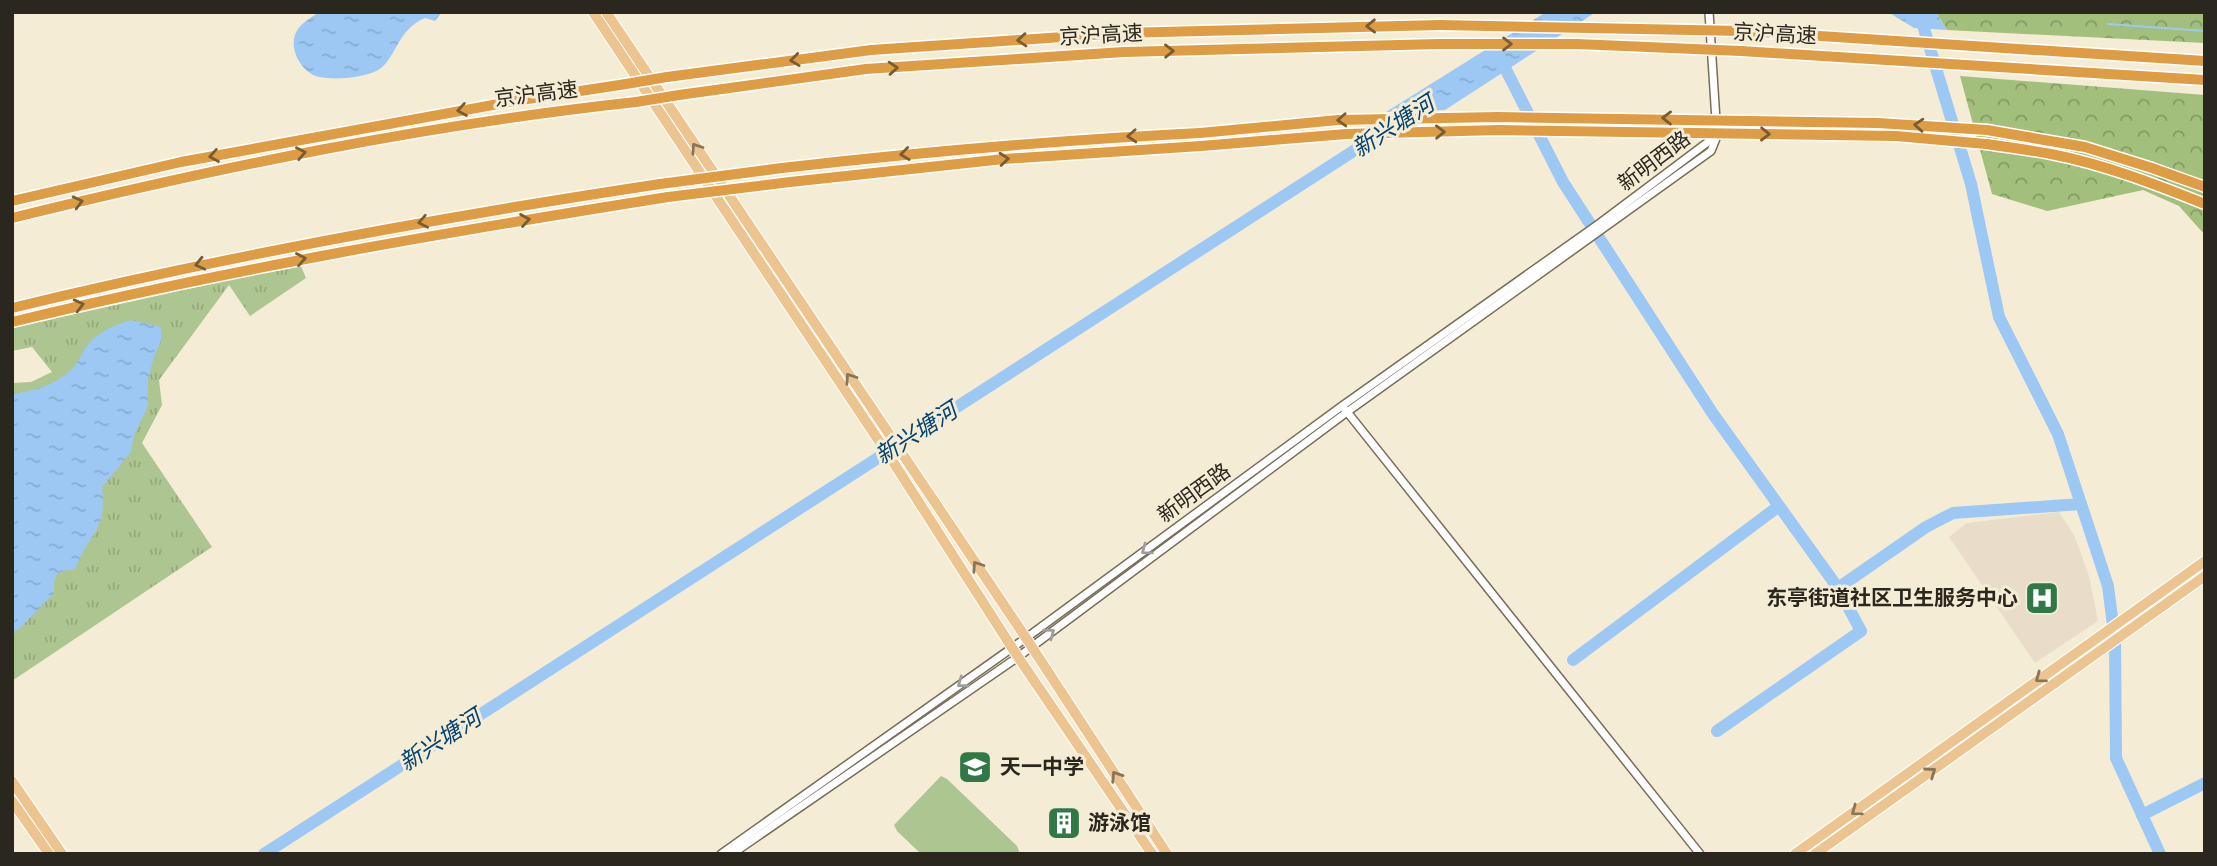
<svg xmlns="http://www.w3.org/2000/svg" width="2217" height="866" viewBox="0 0 2217 866" font-family="Cabin,'Noto Sans SC',sans-serif">
<style>
.medical{fill:#e9ddca}
.forest{fill:url(#forest-crowns)}
.park{fill:url(#park-tufts)}
.pitch{fill:#adc590}
.water{fill:url(#water-ripples)}
.lines{fill:none;stroke-linecap:round;stroke-linejoin:round}
.stream{stroke:#9dc8f4;stroke-width:2}
.river{stroke:#9dc8f4;stroke-width:12}
.minor-casing{stroke:#766e5a;stroke-width:10}
.major-casing{stroke:#fff;stroke-width:12}
.highway-casing{stroke:#fff;stroke-width:13}
.minor{stroke:#fff;stroke-width:7}
.major{stroke:#ebc48f;stroke-width:10}
.highway{stroke:#de9c45;stroke-width:10}
.highway-bridge-casing{stroke:#fff;stroke-width:13;stroke-linecap:butt}
.highway-bridge{stroke:#de9c45;stroke-width:10}
.oneway{stroke:#7b5c30}
.oneway2{stroke:#8a7656}
.oneway3{stroke:#9f9e9a}
.labels{text-anchor:middle;stroke-width:6;stroke-linejoin:round;paint-order:stroke}
.street-label{font-size:21px;fill:#2a271e;stroke:#f5ecd5}
.poi-label{font-size:21px;font-weight:bold;fill:#2a271e;stroke:#f5ecd5;text-anchor:start}
.water-label{font-size:23px;font-style:italic;fill:#024373;stroke:#f5ecd5}
</style>
<defs>
<pattern id="forest-crowns" width="20" height="18" patternUnits="userSpaceOnUse" patternTransform="scale(1.75)"><rect width="20" height="18" fill="#a2bf7c"/><path d="M2 6a3 3 0 1 1 6 0M12 15a3 3 0 1 1 6 0" fill="none" stroke="#849b65"/></pattern>
<pattern id="park-tufts" width="24" height="20" patternUnits="userSpaceOnUse" patternTransform="scale(1.75)"><rect width="24" height="20" fill="#adc590"/><path d="M3 7l-1-3M5 7V3M7 7l1-3M15 17l-1-3M17 17v-4M19 17l1-3" fill="none" stroke="#95a97c"/></pattern>
<pattern id="water-ripples" width="26" height="14" patternUnits="userSpaceOnUse" patternTransform="scale(1.75)"><rect width="26" height="14" fill="#9dc8f4"/><path d="M2 4q2-2 4 0t4 0M15 11q2-2 4 0t4 0" fill="none" stroke="#87acd1"/></pattern>
</defs>
<rect width="100%" height="100%" fill="#f5ecd5"/>
<polygon class="medical" points="2059,512 2074,535 2089,576 2098,621 2035,663 1949,537 1967,523"/>
<g class="forest">
<polygon points="1936,12 2205,12 2205,43 1947,30"/>
<polygon points="1960,76 2205,95 2205,235 2179,206 2143,190 2047,211 1992,194"/>
</g>
<polygon class="park" points="300,264 306,278 250,316 229,285 159,380 162,405 142,443 212,547 12,681 12,383 31,382 52,372 32,347 12,351 12,328"/>
<polygon class="pitch" points="941,776 947,779 1017,846 1020,854 921,854 897,831 894,825"/>
<g class="water">
<path d="M319 12H442L435 21 425 18C395 30 396 64 374 72 359 78 335 80 319 77 301 73 286 46 298 29 303 22 312 17 319 12Z"/>
<polygon points="1546,12 1596,12 1445,110 1386,112"/>
<polygon points="1888,12 1936,12 1947,30 1914,28"/>
<path d="M131 320 161 327V341L154 357 148 379V406L134 435 131 452 102 487C107 534 89 531 75 570 57 569 53 575 54 593L18 630 12 631V394C34 391 58 384 73 368 78 363 81 355 85 349 96 332 113 326 131 320Z"/>
</g>
<g class="lines">
<polyline class="stream" points="2108,24 2205,31"/>
<g class="river">
<polyline points="1919,12 1971,184 1999,317 2058,434 2108,586 2115,641 2116,758 2160,854"/>
<polyline points="1500,58 1563,182 1713,414 1838,588 1926,527 1953,513 2081,504"/>
<polyline points="1573,660 1779,506"/>
<polyline points="1717,731 1861,631 1838,588"/>
<polyline points="2142,815 2205,783"/>
<polyline points="264,854 1428,103"/>
</g>
<g class="minor-casing">
<g id="minor">
<polyline points="1344,408 1700,854"/>
<polyline points="721,854 1026,638 1342,406 1600,223 1716,136"/>
<polyline points="732,854 1018,657 1347,412 1711,151 1717,136 1709,12"/>
</g>
</g>
<g class="major-casing">
<g id="major">
<polyline points="593,12 895,465 1018,657 1152,854"/>
<polyline points="606,12 1026,638 1167,854"/>
<polyline points="12,781 62,854"/>
<polyline points="12,801 49,854"/>
<polyline points="1795,854 2205,561"/>
<polyline points="1815,854 2205,576"/>
</g>
</g>
<g class="highway-casing">
<g id="highway">
<polyline points="1742,31 2205,61"/>
<polyline points="1741,51 2205,80"/>
<polyline points="667,77 871,50 1121,33 1440,25"/>
<polyline points="679,95 866,69 1124,52 1439,44"/>
<polyline points="1987,130 2085,147 2152,168 2205,187"/>
<path d="M1986 144C2008 147 2029 150 2051 154 2103 164 2155 184 2205 204"/>
<path d="M782 168C921 152 1060 140 1200 133"/>
<polyline points="790,182 1004,159 1201,146"/>
<polyline points="12,201 181,162 515,101 626,84"/>
<path d="M12 218C220 167 424 125 636 102"/>
<path d="M12 308C226 256 442 217 660 184"/>
<path d="M12 322C229 269 448 232 668 197"/>
</g>
</g>
<use href="#minor" class="minor"/>
<use href="#major" class="major"/>
<use href="#highway" class="highway"/>
<g class="highway-bridge-casing">
<g id="highway-bridge">
<polyline points="1440,25 1742,31"/>
<polyline points="1439,44 1577,44 1741,51"/>
<polyline points="626,84 667,77"/>
<polyline points="636,102 679,95"/>
<polyline points="1200,133 1338,120 1498,117 1878,123 1987,130"/>
<polyline points="1201,146 1346,134 1499,130 1896,136 1986,144"/>
<polyline points="660,184 782,168"/>
<polyline points="668,197 790,182"/>
</g>
</g>
<use href="#highway-bridge" class="highway-bridge"/>
</g>
<defs><path id="oneway-chevron" d="M-2-3.5L2.5 0L-2 3.5" fill="none" stroke-width="1.6" stroke-linecap="round" stroke-linejoin="round" transform="scale(1.75)"/></defs>
<g class="oneway">
<use href="#oneway-chevron" transform="translate(1371 26) rotate(179)"/>
<use href="#oneway-chevron" transform="translate(1022 40) rotate(176)"/>
<use href="#oneway-chevron" transform="translate(1507 44)"/>
<use href="#oneway-chevron" transform="translate(1169 51) rotate(-1)"/>
<use href="#oneway-chevron" transform="translate(795 60) rotate(173)"/>
<use href="#oneway-chevron" transform="translate(893 68) rotate(-4)"/>
<use href="#oneway-chevron" transform="translate(462 110) rotate(170)"/>
<use href="#oneway-chevron" transform="translate(1667 118) rotate(-179)"/>
<use href="#oneway-chevron" transform="translate(1342 120) rotate(177)"/>
<use href="#oneway-chevron" transform="translate(1919 125) rotate(-176)"/>
<use href="#oneway-chevron" transform="translate(1440 132) rotate(-1)"/>
<use href="#oneway-chevron" transform="translate(1765 134) rotate(1)"/>
<use href="#oneway-chevron" transform="translate(1132 136) rotate(177)"/>
<use href="#oneway-chevron" transform="translate(301 153) rotate(-11)"/>
<use href="#oneway-chevron" transform="translate(905 154) rotate(173)"/>
<use href="#oneway-chevron" transform="translate(214 156) rotate(170)"/>
<use href="#oneway-chevron" transform="translate(1004 159) rotate(-5)"/>
<use href="#oneway-chevron" transform="translate(78 202) rotate(-14)"/>
<use href="#oneway-chevron" transform="translate(525 220) rotate(-9)"/>
<use href="#oneway-chevron" transform="translate(423 222) rotate(169)"/>
<use href="#oneway-chevron" transform="translate(301 259) rotate(-10)"/>
<use href="#oneway-chevron" transform="translate(200 264) rotate(167)"/>
<use href="#oneway-chevron" transform="translate(79 305) rotate(-14)"/>
</g>
<g class="oneway2">
<use href="#oneway-chevron" transform="translate(696 148) rotate(-124)"/>
<use href="#oneway-chevron" transform="translate(850 378) rotate(-124)"/>
<use href="#oneway-chevron" transform="translate(977 566) rotate(-124)"/>
<use href="#oneway-chevron" transform="translate(2040 678) rotate(144)"/>
<use href="#oneway-chevron" transform="translate(1931 772) rotate(-35)"/>
<use href="#oneway-chevron" transform="translate(1116 776) rotate(-123)"/>
<use href="#oneway-chevron" transform="translate(1856 811) rotate(144)"/>
</g>
<g class="oneway3">
<use href="#oneway-chevron" transform="translate(1146 550) rotate(144)"/>
<use href="#oneway-chevron" transform="translate(1050 633) rotate(-37)"/>
<use href="#oneway-chevron" transform="translate(962 683) rotate(145)"/>
</g>
<defs>
<g id="hospital-square" transform="scale(1.75)"><rect x="-9" y="-9" width="18" height="18" rx="4" fill="#307947" stroke="#f5ecd5"/><path d="M-5-5h3v3.5h4V-5h3V5h-3V1.5h-4V5h-3Z" fill="#fff"/></g>
<g id="school-square" transform="scale(1.75)"><rect x="-9" y="-9" width="18" height="18" rx="4" fill="#307947" stroke="#f5ecd5"/><path d="M0-5L7-2L0 1L-7-2ZM-4 1L0 2.5L4 1V4Q0 6-4 4Z" fill="#fff"/></g>
<g id="building-square" transform="scale(1.75)"><rect x="-9" y="-9" width="18" height="18" rx="4" fill="#307947" stroke="#f5ecd5"/><path d="M-4-6H4V6H1V3H-1V6H-4ZM-2.5-4.3h1.7v1.8h-1.7ZM.8-4.3h1.7v1.8H.8ZM-2.5-1h1.7V.8h-1.7ZM.8-1h1.7V.8H.8Z" fill="#fff"/></g>
</defs>
<g fill-rule="evenodd">
<use href="#hospital-square" x="2042" y="598"/>
<use href="#school-square" x="975" y="767"/>
<use href="#building-square" x="1064" y="823"/>
</g>
<g class="labels">
<g class="street-label">
<text transform="translate(1775 34) rotate(3)" y="7">京沪高速</text>
<text transform="translate(1101 35) rotate(-3)" y="7">京沪高速</text>
<text transform="translate(536 94) rotate(-7)" y="7">京沪高速</text>
<text transform="translate(1654 161) rotate(-37)" y="7">新明西路</text>
<text transform="translate(1194 493) rotate(-36)" y="7">新明西路</text>
</g>
<g class="poi-label">
<text x="2018" y="605" text-anchor="end">东亭街道社区卫生服务中心</text>
<text x="1000" y="774">天一中学</text>
<text x="1088" y="830">游泳馆</text>
</g>
<g class="water-label">
<text transform="translate(1393 126) rotate(-33)" y="8">新兴塘河</text>
<text transform="translate(916 433) rotate(-33)" y="8">新兴塘河</text>
<text transform="translate(440 740) rotate(-33)" y="8">新兴塘河</text>
</g>
</g>
<rect width="2217" height="866" fill="none" stroke="#2a271e" stroke-width="28"/>
</svg>
